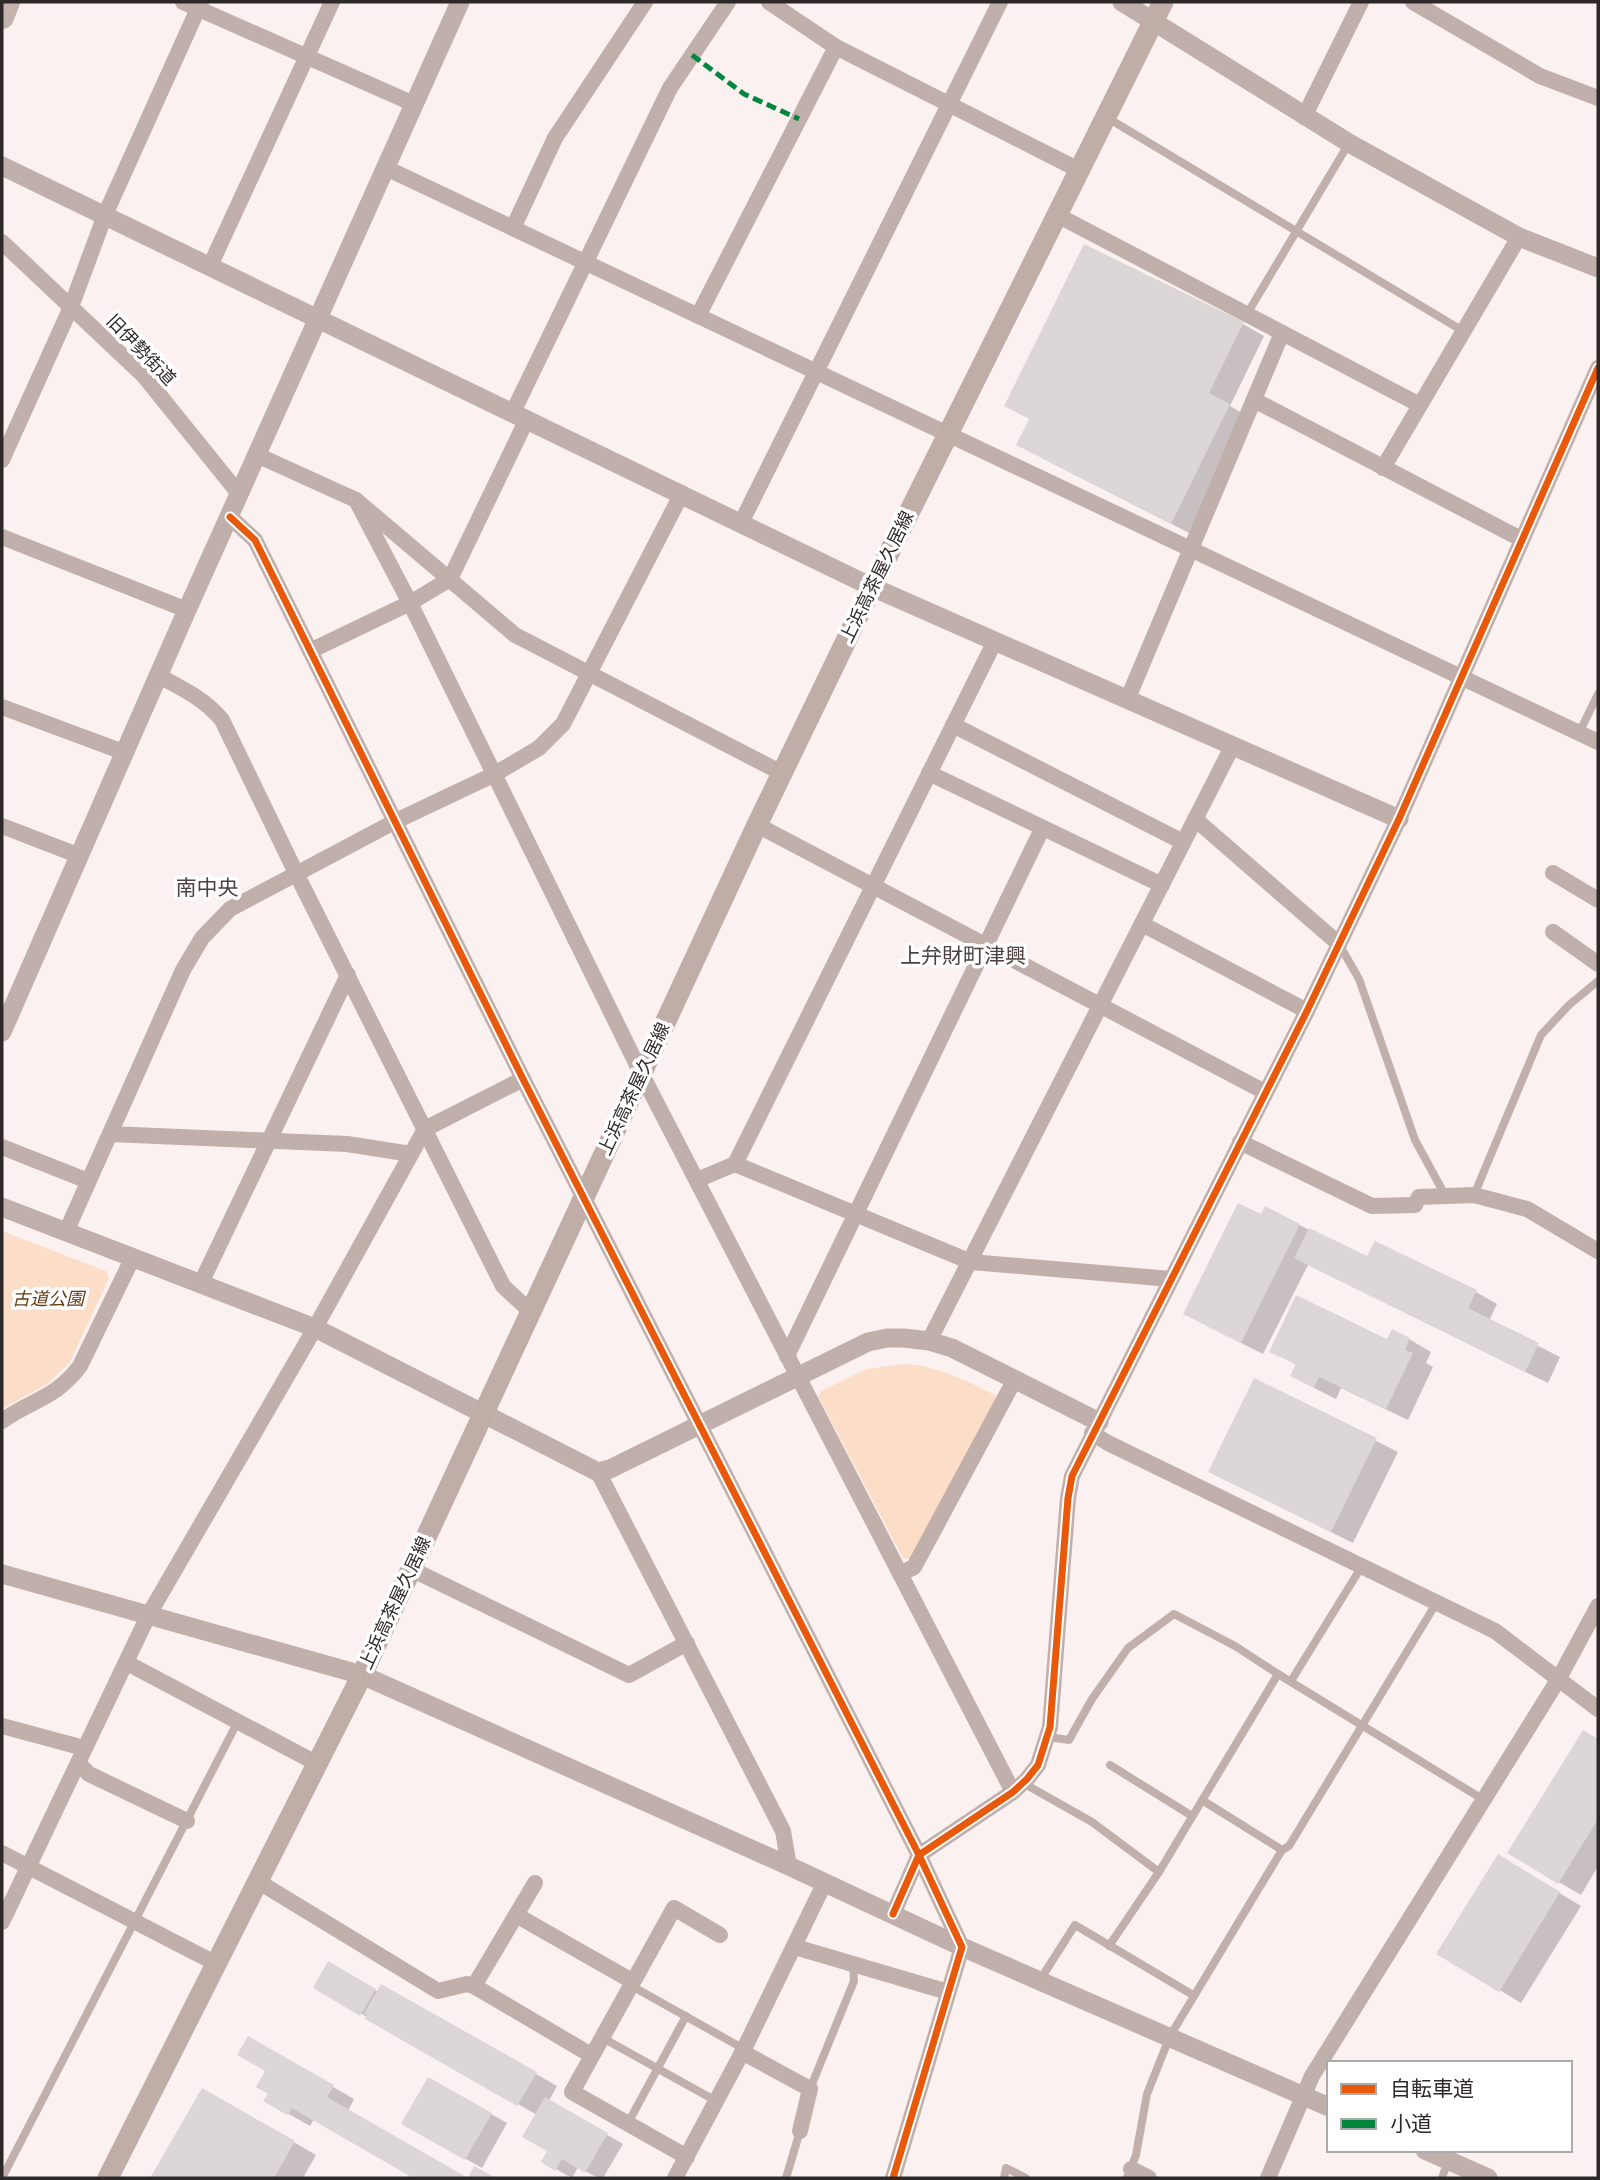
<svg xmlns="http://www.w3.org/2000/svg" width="1600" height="2180" viewBox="0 0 1600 2180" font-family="Lora,'Noto Sans JP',serif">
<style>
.green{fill:#fcddc7}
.shadow{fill:#0003}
.building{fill:#ddd6d7}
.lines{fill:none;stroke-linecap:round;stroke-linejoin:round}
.service{stroke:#c0afaa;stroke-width:8}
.minor{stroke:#c0afaa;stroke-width:16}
.tertiary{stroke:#c0afaa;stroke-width:19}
.secondary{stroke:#c0ada8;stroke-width:21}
.trunk{stroke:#c4b2ad;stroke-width:24}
.quiet{stroke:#00873e;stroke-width:5;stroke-dasharray:10 5;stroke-linecap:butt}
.cycleway-casing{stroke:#fff;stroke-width:11}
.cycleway{stroke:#e8590c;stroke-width:7}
.labels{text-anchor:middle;stroke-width:7;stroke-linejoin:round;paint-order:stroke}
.street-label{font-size:18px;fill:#2f2829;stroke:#fff}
.park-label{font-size:18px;font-style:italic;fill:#643d14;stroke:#fff}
.quarter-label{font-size:21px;fill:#4f4141;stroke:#fff}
</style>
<rect width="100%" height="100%" fill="#fbf1f1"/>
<g class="green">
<polygon points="2,1231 106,1271 109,1278 70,1362 49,1383 2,1409"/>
<path d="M904 1364C938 1366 965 1380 995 1395L997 1403 913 1559 903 1558 818 1396 821 1391 867 1369Z"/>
</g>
<g class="shadow">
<polygon points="1243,324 1264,336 1230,406 1251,418 1193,535 1040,457"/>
<polygon points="1266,1209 1368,1258 1476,1292 1497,1304 1489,1321 1560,1357 1548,1383 1308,1265 1263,1354 1207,1326"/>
<polygon points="1409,1339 1431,1352 1426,1363 1433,1367 1408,1420 1341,1388 1336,1399 1314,1388 1293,1376 1297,1365 1271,1351"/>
<polygon points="1255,1380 1398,1452 1353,1543 1210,1472"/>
<polygon points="1583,1732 1598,1741 1598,1866 1581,1895 1509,1853"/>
<polygon points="1520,1869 1581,1906 1521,2003 1439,1953"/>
<polygon points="329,1964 378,1992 382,1986 557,2086 549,2101 623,2144 603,2178 598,2178 578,2167 572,2178 543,2162 550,2151 537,2115 315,1987"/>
<polygon points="249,2038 354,2099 348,2111 465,2178 417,2178 314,2119 310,2126 266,2101 270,2094 268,2070"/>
<polygon points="429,2079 507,2123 482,2168 403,2123"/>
<polygon points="203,2090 316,2155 303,2178 152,2178"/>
</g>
<g class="building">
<polygon points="1084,244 1244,322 1209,393 1230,404 1171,524 1016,445 1029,419 1004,406"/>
<polygon points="1238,1203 1261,1214 1265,1206 1300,1224 1241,1343 1183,1314"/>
<polygon points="1309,1228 1367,1256 1375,1241 1477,1290 1468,1308 1539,1343 1525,1372 1294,1258"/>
<polygon points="1296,1295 1387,1339 1392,1329 1410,1338 1405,1350 1413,1353 1386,1409 1319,1377 1314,1388 1290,1376 1296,1364 1269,1352"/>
<polygon points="1254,1378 1377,1438 1331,1532 1208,1472"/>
<polygon points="1583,1730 1598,1739 1598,1819 1558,1884 1507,1853"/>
<polygon points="1498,1854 1560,1892 1499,1992 1436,1954"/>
<polygon points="328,1961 376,1989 360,2016 313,1988"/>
<polygon points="381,1984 537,2072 517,2106 365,2019 367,2015 364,2014"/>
<polygon points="248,2036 334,2085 327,2097 468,2178 474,2166 496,2178 413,2178 292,2108 287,2115 263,2101 268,2094 256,2087 265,2071 237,2055"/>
<polygon points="428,2077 492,2113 465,2160 401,2124"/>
<polygon points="202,2088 295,2141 274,2178 150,2178"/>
<polygon points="545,2097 608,2133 585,2173 562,2159 555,2171 541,2162 547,2151 522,2137"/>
</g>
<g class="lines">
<g class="service">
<polyline points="1106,117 1463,331"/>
<polyline points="1247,314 1349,143"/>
<polyline points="1579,733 1598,694"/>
<polyline points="1339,944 1359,979 1415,1140 1445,1195"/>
<polyline points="1474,1195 1541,1035 1569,1005 1598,981"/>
<polyline points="1291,1681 1362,1566"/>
<polyline points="1048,1737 1069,1740 1092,1699 1128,1648 1174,1614 1235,1646 1278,1674"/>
<polyline points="1110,1765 1192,1816"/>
<polyline points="1023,1783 1092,1822 1159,1872"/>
<polyline points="1202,1800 1282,1850"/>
<polyline points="1109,1946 1159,1872 1278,1674 1484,1800"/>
<polyline points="1040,1980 1075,1925 1193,1995"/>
<polyline points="630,1985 744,2049"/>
<polyline points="601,2037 716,2101"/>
<polyline points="810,2089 854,1981 853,1964"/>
<polyline points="628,2123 686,2016"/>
<polyline points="2,2178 237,1723"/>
<polyline points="786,2178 800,2131"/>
<polyline points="1004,2178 1006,2168 1026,2178"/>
<polyline points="1127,2178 1136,2155 1147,2094 1170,2036 1282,1850 1289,1846 1437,1602"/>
<polyline points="1442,2178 1448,2161"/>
</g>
<g class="minor">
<polyline points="183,2 414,104"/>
<polyline points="769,2 836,47 1079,170"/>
<polyline points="1413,2 1540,76 1598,98"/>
<polyline points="1304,117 1361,2"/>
<polyline points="386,168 1598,742"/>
<polyline points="1057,215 1420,405"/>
<polyline points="513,228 555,138 645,2"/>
<polyline points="2,242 144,376 240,495"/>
<polyline points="210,266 332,2"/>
<polyline points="698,316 836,47"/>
<polyline points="1254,400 1521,539"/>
<polyline points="513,412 670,88 728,2"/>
<polyline points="257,455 356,500 515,635 782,773"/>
<polyline points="2,460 71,307 105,215 201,2"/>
<polyline points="1383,468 1519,237"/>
<polyline points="356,500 410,603 641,1073 1013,1792"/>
<polyline points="230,517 255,540 523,1079 919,1855 962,1947 893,2178"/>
<polyline points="741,523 1000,2"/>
<polyline points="2,537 187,610"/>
<polyline points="310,651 410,603 450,579 527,419"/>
<path d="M159 676C183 689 205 699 222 720L296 873 503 1286 531 1312"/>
<polyline points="1128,698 1282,333"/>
<polyline points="2,707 126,753"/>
<polyline points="953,725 1183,842"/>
<polyline points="929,773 1162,885"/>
<polyline points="1195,819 1339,944"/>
<polyline points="757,825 1265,1092"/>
<polyline points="2,826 80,856"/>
<polyline points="1553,873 1598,900"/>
<polyline points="1142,924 1307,1011"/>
<polyline points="1553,932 1598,964"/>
<polyline points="110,1134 347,1144 411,1154"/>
<polyline points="1240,1142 1372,1206 1415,1205 1419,1197 1474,1195 1527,1209 1598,1251"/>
<polyline points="2,1147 88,1181"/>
<polyline points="735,1164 971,1262 1171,1279"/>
<polyline points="697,1180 735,1164 995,641"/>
<polyline points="66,1232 183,970 202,938 230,909 396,821 493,775 539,748 563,724 682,493"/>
<polyline points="201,1283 348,975"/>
<polyline points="929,1341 1233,745"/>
<polyline points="787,1356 1042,829"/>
<path d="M2 1421C33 1399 55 1399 80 1366L133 1257"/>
<polyline points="1092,1433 1108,1443 1495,1631 1598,1709"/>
<polyline points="598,1472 783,1831 789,1866"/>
<polyline points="411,1569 629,1675 687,1643"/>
<polyline points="900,1574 914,1567 1015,1379"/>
<polyline points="127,1663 318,1764"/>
<polyline points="2,1726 84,1748"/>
<polyline points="79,1764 89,1774 187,1821"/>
<polyline points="2,1853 217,1964"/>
<polyline points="259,1882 438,1991 467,1984 474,1986 535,1883"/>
<polyline points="893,1914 919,1855 1013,1792 1027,1779 1038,1765 1050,1727 1068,1498 1072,1476 1307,1011 1399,819 1598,368"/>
<polyline points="516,1915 632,1981"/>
<polyline points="2,1922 148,1616 315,1328 425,1129 523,1079"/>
<polyline points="795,1947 948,1992"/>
<polyline points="474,1986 591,2055"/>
<polyline points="742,2052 810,2089 800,2131"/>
<polyline points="687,2157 572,2092 674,1908 720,1935"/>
<polyline points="1131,2169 1149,2178"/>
<polyline points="675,2178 744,2049 825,1882"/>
<polyline points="1268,2178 1312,2076 1558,1680 1598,1606"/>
</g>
<g class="tertiary">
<polyline points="1122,2 1349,143 1519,237 1598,268"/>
<polyline points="2,166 872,587 1399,819"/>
<polyline points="2,1032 187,610 460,2"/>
<polyline points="2,1207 315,1328 598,1472 610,1469 868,1342 887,1338 904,1338 929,1341 952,1348 1099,1422"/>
<polyline points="2,1574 362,1675 789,1866 962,1947 1329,2107"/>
<polyline points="1425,2150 1488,2178"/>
</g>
<polyline class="secondary" points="108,2178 362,1675 757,825 872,587 1163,2"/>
<polyline class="trunk" points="2,17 8,2"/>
<polyline class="quiet" points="692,55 744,94 799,119"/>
<g class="cycleway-casing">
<g id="cycleway">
<polyline points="230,517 255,540 523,1079 919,1855 962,1947 893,2178"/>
<polyline points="893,1914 919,1855 1013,1792 1027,1779 1038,1765 1050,1727 1068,1498 1072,1476 1307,1011 1399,819 1598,368"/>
</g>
</g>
<use href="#cycleway" class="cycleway"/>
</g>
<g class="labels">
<g class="street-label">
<text transform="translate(141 350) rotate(46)" y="6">旧伊勢街道</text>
<text transform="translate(877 577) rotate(-64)" y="6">上浜高茶屋久居線</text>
<text transform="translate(634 1089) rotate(-65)" y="6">上浜高茶屋久居線</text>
<text transform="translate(395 1603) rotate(-65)" y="6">上浜高茶屋久居線</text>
</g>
<g class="park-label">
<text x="48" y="1305">古道公園</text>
</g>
<g class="quarter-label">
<text x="207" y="895">南中央</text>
<text x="963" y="963">上弁財町津興</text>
</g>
</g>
<rect width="1600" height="2180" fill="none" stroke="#2f2829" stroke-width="7"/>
<rect x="1327" y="2061" width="245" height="91" fill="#ffffff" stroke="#aca9a9" stroke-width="2"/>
<rect x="1341" y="2084" width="35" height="10" fill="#e8590c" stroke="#aca9a9" stroke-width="2"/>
<text x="1390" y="2096" font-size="21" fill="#2f2829">自転車道</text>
<rect x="1341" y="2119" width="35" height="10" fill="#00873e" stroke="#aca9a9" stroke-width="2"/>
<text x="1390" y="2131" font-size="21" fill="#2f2829">小道</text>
</svg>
